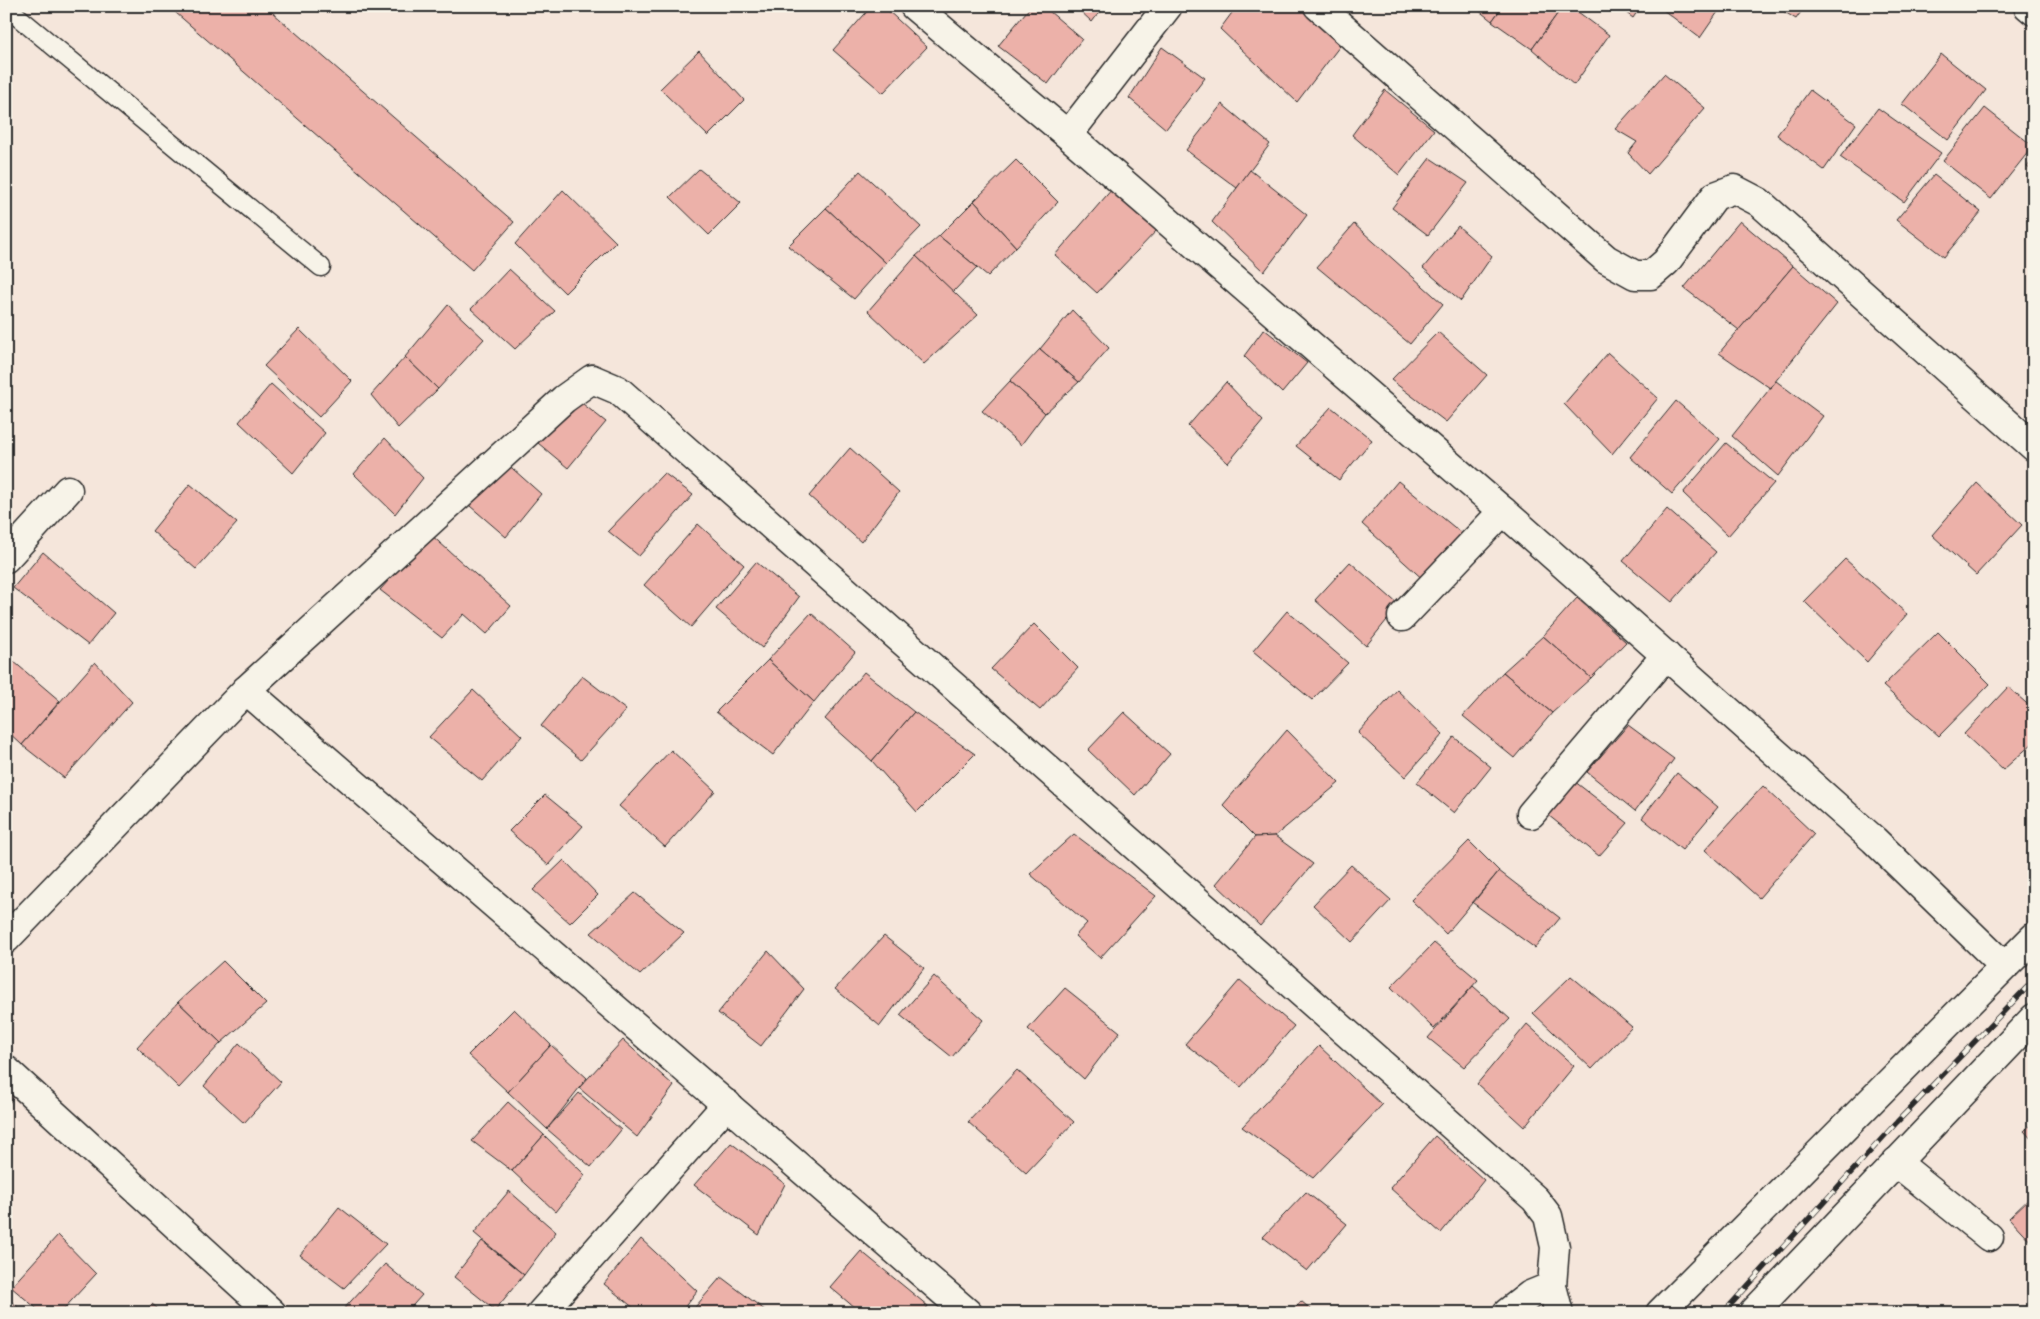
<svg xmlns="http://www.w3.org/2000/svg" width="2040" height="1319" viewBox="0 0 2040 1319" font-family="Dekko,sans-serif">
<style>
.building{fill:#ecb1a9;stroke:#2b2b2b}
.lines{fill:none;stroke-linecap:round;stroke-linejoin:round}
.lane-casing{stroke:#2b2b2b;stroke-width:21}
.street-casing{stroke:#2b2b2b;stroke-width:31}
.lane{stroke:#f7f3e8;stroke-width:18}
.street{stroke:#f7f3e8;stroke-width:28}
.rail-casing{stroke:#2b2b2b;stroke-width:5.5}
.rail{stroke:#f7f3e8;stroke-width:4;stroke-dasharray:11;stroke-linecap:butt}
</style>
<rect width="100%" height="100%" fill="#f5e6db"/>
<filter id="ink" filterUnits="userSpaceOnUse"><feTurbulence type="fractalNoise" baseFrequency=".02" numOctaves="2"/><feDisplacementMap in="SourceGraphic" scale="10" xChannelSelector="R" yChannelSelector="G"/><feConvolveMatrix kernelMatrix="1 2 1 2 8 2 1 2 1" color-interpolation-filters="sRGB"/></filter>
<g filter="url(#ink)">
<g class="building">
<polygon points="168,6 265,6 514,222 472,270"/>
<polygon points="872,6 883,6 927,47 883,93 833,50"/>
<polygon points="1031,6 1043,6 1082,39 1048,84 998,46"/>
<polygon points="1075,6 1104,6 1092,22"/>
<polygon points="1237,6 1309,6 1346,38 1297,102 1220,29"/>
<polygon points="1473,6 1503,6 1492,21"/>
<polygon points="1503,6 1563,6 1532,49 1492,21"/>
<polygon points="1563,6 1570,6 1609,35 1574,85 1532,49"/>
<polygon points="1617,6 1641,6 1633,18"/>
<polygon points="1658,6 1722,6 1700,38"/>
<polygon points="1775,6 1805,6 1796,19"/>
<polygon points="1162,47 1205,78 1166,129 1129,98"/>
<polygon points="699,51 744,100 708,136 660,89"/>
<polygon points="1941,54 1986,90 1948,140 1902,104"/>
<polygon points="1664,74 1705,108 1648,174 1628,153 1637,142 1615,129"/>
<polygon points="1385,90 1434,130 1399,175 1352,135"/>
<polygon points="1810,90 1856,124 1824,170 1777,135"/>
<polygon points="1222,104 1270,144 1237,188 1186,150"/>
<polygon points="1878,108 1941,153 1904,202 1840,157"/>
<polygon points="1985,108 2033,146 1991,199 1943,161"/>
<polygon points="1430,158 1468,183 1428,235 1392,208"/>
<polygon points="2034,158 2034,172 2027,167"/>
<polygon points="1016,160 1058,202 1016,247 974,201"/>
<polygon points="699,169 741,203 709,235 670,197"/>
<polygon points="1250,170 1307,215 1264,272 1212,222"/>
<polygon points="860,171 921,227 886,263 826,208"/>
<polygon points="1934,175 1981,212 1944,257 1896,220"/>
<polygon points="1113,188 1158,229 1097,293 1055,255"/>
<polygon points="563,190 616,242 565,293 515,244"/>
<polygon points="974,201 1016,247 988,276 939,236"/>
<polygon points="826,208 886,263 854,299 788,246"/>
<polygon points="1740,221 1793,266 1739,330 1684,288"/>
<polygon points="1354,224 1443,304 1410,344 1317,267"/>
<polygon points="1458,226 1492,256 1461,301 1423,268"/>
<polygon points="939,236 977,267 953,292 916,256"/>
<polygon points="916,256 978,315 924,364 868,311"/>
<polygon points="1793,266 1837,304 1770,388 1719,353"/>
<polygon points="509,269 555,311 515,349 471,309"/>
<polygon points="448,305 484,339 438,389 405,357"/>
<polygon points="1072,310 1109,348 1079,382 1040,349"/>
<polygon points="299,329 352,381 319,417 264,366"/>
<polygon points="1264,329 1307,363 1282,393 1244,356"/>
<polygon points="1438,332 1487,375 1446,422 1391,380"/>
<polygon points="1040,349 1079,382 1045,413 1010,381"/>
<polygon points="1608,353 1658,398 1612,454 1564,404"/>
<polygon points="405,357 438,389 398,428 371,395"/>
<polygon points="1010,381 1045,413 1021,445 982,411"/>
<polygon points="1776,381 1823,416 1778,476 1732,436"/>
<polygon points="1226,382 1263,421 1228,463 1188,426"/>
<polygon points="271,384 325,433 293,473 239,422"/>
<polygon points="574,397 606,422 568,468 532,438"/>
<polygon points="1676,401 1720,439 1672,494 1630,457"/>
<polygon points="1331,407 1372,440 1339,480 1296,446"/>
<polygon points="385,438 423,478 395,514 354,474"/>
<polygon points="1726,443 1774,483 1728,536 1683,493"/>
<polygon points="850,448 899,492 861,542 809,496"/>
<polygon points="504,461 541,494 506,537 463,500"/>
<polygon points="664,473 693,495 639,556 608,531"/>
<polygon points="1398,481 1465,536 1426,582 1362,524"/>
<polygon points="1977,483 2022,525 1976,575 1932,535"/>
<polygon points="190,484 237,523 196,569 152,531"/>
<polygon points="1667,509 1716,552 1672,602 1623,561"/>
<polygon points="698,524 744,565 691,627 644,585"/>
<polygon points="430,534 511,606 487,634 464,614 442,638 380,590"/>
<polygon points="43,552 114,613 88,645 13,588"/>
<polygon points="1845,559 1907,614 1867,662 1804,601"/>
<polygon points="756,562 799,597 762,648 716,609"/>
<polygon points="1350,562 1399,605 1366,646 1315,600"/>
<polygon points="1577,598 1626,642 1591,678 1543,636"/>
<polygon points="1287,611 1348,663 1312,700 1253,651"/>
<polygon points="811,613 855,652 814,702 768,660"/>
<polygon points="1034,624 1078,668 1040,710 991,669"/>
<polygon points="1938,632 1990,684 1939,736 1883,686"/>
<polygon points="1543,636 1591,678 1552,713 1503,672"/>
<polygon points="6,655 60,701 22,745 6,730"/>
<polygon points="768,660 814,702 773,755 716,712"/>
<polygon points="95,662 132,702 64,778 22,745"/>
<polygon points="864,672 914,712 872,761 825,719"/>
<polygon points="1503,672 1552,713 1514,758 1463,716"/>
<polygon points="582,676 626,710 581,760 541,726"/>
<polygon points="2008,687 2034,710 2034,742 2003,770 1964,734"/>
<polygon points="473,690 522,736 482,781 429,737"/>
<polygon points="1397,690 1443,734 1405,777 1358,733"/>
<polygon points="914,712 975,754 917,812 872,761"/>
<polygon points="1124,712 1170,754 1135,795 1088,750"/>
<polygon points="1628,725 1674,759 1635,811 1587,772"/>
<polygon points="1287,730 1339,783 1275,836 1255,837 1223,805"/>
<polygon points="1454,737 1491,767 1454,813 1417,783"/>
<polygon points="671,750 715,791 665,847 619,806"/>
<polygon points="1677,773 1718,807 1682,850 1642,818"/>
<polygon points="1574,781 1628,823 1599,856 1548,815"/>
<polygon points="1763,786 1814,834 1759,898 1705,850"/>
<polygon points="545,795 583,826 548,865 509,831"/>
<polygon points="1074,834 1156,896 1100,958 1075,936 1087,923 1030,874"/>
<polygon points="1275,836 1313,864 1260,926 1216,884 1255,837"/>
<polygon points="1469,841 1499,871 1446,934 1411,900"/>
<polygon points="564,860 598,895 570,923 533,890"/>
<polygon points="1351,865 1391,900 1352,942 1313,905"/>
<polygon points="1499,871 1560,918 1535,948 1473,903"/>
<polygon points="635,893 684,933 640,975 591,933"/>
<polygon points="884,936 924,968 880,1026 835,989"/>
<polygon points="1434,943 1478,980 1434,1029 1391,987"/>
<polygon points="768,951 804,989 761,1046 718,1013"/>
<polygon points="223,961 266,1004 221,1043 178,1002"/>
<polygon points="934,976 983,1020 952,1057 900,1015"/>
<polygon points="1571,976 1632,1027 1592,1069 1533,1013"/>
<polygon points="1240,980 1294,1026 1241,1087 1185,1044"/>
<polygon points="1473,986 1510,1019 1464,1067 1428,1038"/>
<polygon points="1065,988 1120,1032 1084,1079 1028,1029"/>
<polygon points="178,1002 221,1043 179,1088 137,1047"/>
<polygon points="514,1009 551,1045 508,1092 468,1055"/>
<polygon points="1527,1024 1574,1066 1524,1127 1477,1084"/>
<polygon points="623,1040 674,1086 637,1137 579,1088"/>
<polygon points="239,1043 281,1082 244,1123 204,1086"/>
<polygon points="551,1045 587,1078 547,1129 508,1092"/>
<polygon points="1319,1046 1382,1105 1313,1178 1242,1127"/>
<polygon points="1017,1070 1074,1122 1026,1173 968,1122"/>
<polygon points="6,1090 14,1097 6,1107"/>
<polygon points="579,1093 621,1130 591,1167 547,1129"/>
<polygon points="508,1102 544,1135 512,1171 472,1141"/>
<polygon points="2034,1122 2034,1142 2024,1131"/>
<polygon points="544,1135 585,1175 556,1212 512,1171"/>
<polygon points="1435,1136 1484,1180 1441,1233 1390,1188"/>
<polygon points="731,1143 785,1184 759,1235 694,1185"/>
<polygon points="509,1191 556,1232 524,1275 474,1233"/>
<polygon points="1306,1192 1347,1224 1307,1271 1263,1237"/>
<polygon points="2034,1194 2034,1245 2009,1218"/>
<polygon points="339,1207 386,1244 344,1288 300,1255"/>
<polygon points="58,1235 96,1274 60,1313 42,1313 11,1287"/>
<polygon points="641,1239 697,1291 680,1313 640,1313 604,1284"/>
<polygon points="482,1241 524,1275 495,1310 454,1277"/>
<polygon points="861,1251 928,1306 923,1313 861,1313 830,1287"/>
<polygon points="385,1264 422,1295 406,1313 340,1313"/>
<polygon points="721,1277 766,1311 765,1313 690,1313"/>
<polygon points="6,1297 25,1313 6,1313"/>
<polygon points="1301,1301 1315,1313 1291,1313"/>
<polygon points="152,1304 163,1313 144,1313"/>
<polygon points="242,1305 250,1313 234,1313"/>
</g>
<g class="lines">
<g class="lane-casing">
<polyline id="lane" points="6,7 321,267"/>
</g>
<g class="street-casing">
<g id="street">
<polyline points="914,6 1068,135 1503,511 1874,840 2004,966"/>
<polyline points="1318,6 1606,259 1635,275 1651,275 1666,262 1715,196 1734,189 1759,202 2034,447"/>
<polyline points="2028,6 2034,11"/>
<polyline points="1068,135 1168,6"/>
<polyline points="6,558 68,490"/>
<polyline points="1402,617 1503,511"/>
<polyline points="246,690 968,1313"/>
<polyline points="1531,814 1666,655"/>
<polyline points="6,939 246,690 564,399 592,379 618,390 1535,1199 1548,1216 1555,1247 1552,1286 1559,1313"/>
<polyline points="6,1070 272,1313"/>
<polyline points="1896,1162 1989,1237"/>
<polyline points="541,1313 727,1104"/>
<polyline points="1507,1313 1530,1295 1552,1286"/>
<polyline points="1660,1313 2034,937"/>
<polyline points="1753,1313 2034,1018"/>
</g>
</g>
<use href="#lane" class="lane"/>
<use href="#street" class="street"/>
<g class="rail-casing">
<polyline id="rail" points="1723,1313 1897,1122 2034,980"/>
</g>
<use href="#rail" class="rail"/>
</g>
</g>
<rect width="2040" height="1319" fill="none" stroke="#f7f3e8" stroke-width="25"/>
<rect x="12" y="12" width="2015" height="1294" fill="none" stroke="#2b2b2b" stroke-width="2" filter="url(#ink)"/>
</svg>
